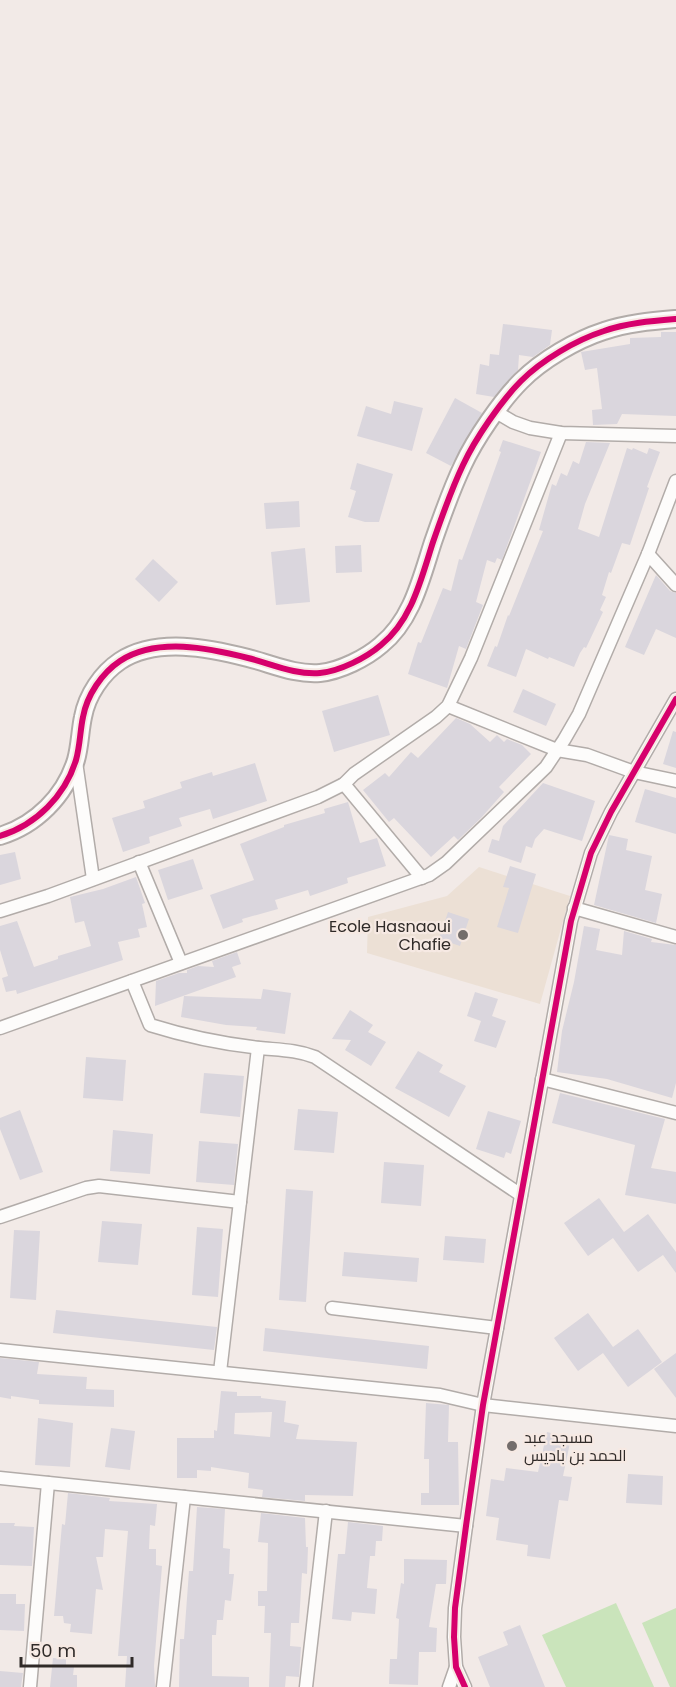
<svg xmlns="http://www.w3.org/2000/svg" width="676" height="1687" viewBox="0 0 676 1687" font-family="Poppins,Cairo,sans-serif">
<style>
.education{fill:#ece0d5}
.green{fill:#cae4bb}
.building{fill:#dad6dd;fill-rule:evenodd}
.lines{fill:none;stroke-linecap:round;stroke-linejoin:round}
.minor-casing{stroke:#b2aca9;stroke-width:15}
.tertiary-casing{stroke:#b2aca9;stroke-width:20}
.minor{stroke:#fdfcfb;stroke-width:12}
.tertiary{stroke:#fdfcfb;stroke-width:16}
.cycleway-casing{stroke:#f6e9e3;stroke-width:10}
.cycleway{stroke:#d6006c;stroke-width:6}
.poi-dot{fill:#736d6b;stroke:#f6e9e3;stroke-width:2}
.labels{text-anchor:middle;stroke-width:4.5;stroke-linejoin:round;paint-order:stroke}
.poi-label{font-size:16px;fill:#2f2a28;stroke:#f6e9e3;text-anchor:end}
</style>
<rect width="100%" height="100%" fill="#f2eae7"/>
<polygon class="education" points="479,867 570,896 540,1004 367,953 368,917 447,896"/>
<g class="green">
<polygon points="616,1603 654,1687 566,1687 542,1635"/>
<polygon points="676,1608 676,1687 670,1687 642,1623"/>
</g>
<g class="building">
<polygon points="503,324 552,330 550,345 533,357 519,355 518,370 494,397 476,394 480,364 489,366 490,354 499,355"/>
<polygon points="661,332 676,332 676,416 622,414 617,424 593,425 592,410 602,409 597,368 585,370 581,352 630,344 630,338 661,337"/>
<polygon points="455,398 482,413 451,466 426,453"/>
<polygon points="394,401 423,408 412,451 357,436 366,406 391,414"/>
<polygon points="503,440 541,452 502,560 497,558 495,563 487,560 476,602 483,605 466,649 459,646 447,688 408,674 418,642 421,643 443,588 451,591 459,559 462,560 501,452 499,451"/>
<polygon points="586,442 610,443 585,504 578,529 599,537 627,448 632,450 633,448 647,454 649,448 660,452 647,487 649,488 630,545 622,543 611,573 609,572 602,595 606,597 600,610 603,612 586,648 584,647 580,653 574,667 549,657 548,659 526,649 516,677 487,666 495,646 497,647 508,615 509,616 543,531 539,530 552,484 556,486 561,473 567,476 573,461 579,464"/>
<polygon points="357,463 393,474 379,522 365,522 348,517 356,491 350,489"/>
<polygon points="299,501 300,527 266,529 264,503"/>
<polygon points="361,545 362,572 336,573 335,546"/>
<polygon points="305,548 310,602 276,605 271,552"/>
<polygon points="153,559 178,582 159,602 135,579"/>
<polygon points="656,575 670,591 676,593 676,638 656,629 644,655 625,647"/>
<polygon points="523,689 556,704 546,726 513,712"/>
<polygon points="378,695 390,735 334,752 322,711"/>
<polygon points="456,718 470,724 490,742 497,735 504,742 507,739 522,745 531,754 499,787 504,792 481,818 458,840 454,836 431,857 394,818 389,822 363,790 385,773 389,777 411,752 418,758"/>
<polygon points="673,731 676,732 676,768 663,764"/>
<polygon points="255,763 267,801 213,819 210,809 179,818 182,826 149,837 150,843 123,852 112,818 145,808 143,801 182,788 180,782 212,772 213,776"/>
<polygon points="543,783 595,801 582,841 544,829 535,839 532,848 526,846 521,863 488,852 492,839 499,841 503,826"/>
<polygon points="645,789 676,798 676,834 635,822"/>
<polygon points="348,802 360,843 377,838 386,866 347,878 348,883 310,896 308,890 275,900 278,909 242,919 243,922 223,929 210,895 254,880 240,844 284,827 284,825 325,813 324,809"/>
<polygon points="609,835 628,839 626,850 652,856 645,890 662,894 656,923 594,905"/>
<polygon points="15,852 21,879 0,885 0,855"/>
<polygon points="193,859 203,889 168,900 158,870"/>
<polygon points="510,866 536,874 518,933 497,927 509,888 503,887"/>
<polygon points="136,877 145,903 142,904 147,927 138,929 140,937 118,942 123,960 17,994 16,990 6,992 2,978 8,976 0,950 0,926 17,921 34,967 58,959 58,956 91,946 84,921 75,923 70,897 103,889"/>
<polygon points="448,912 469,919 460,946 439,939"/>
<polygon points="584,926 600,929 596,950 622,955 624,931 652,939 651,942 676,945 676,1083 672,1098 607,1079 557,1072 562,1031 574,982"/>
<polygon points="237,952 241,964 232,967 236,977 155,1006 156,981 179,973 187,973 187,970 198,966 214,967 212,961"/>
<polygon points="263,989 291,993 285,1034 256,1030 257,1027 226,1025 181,1017 184,996 261,999"/>
<polygon points="475,992 498,999 492,1016 506,1021 496,1048 474,1041 481,1021 467,1016"/>
<polygon points="350,1010 373,1025 368,1032 386,1042 371,1066 345,1050 351,1040 332,1039"/>
<polygon points="418,1051 443,1065 439,1072 466,1086 449,1117 395,1088"/>
<polygon points="86,1057 126,1060 123,1101 83,1098"/>
<polygon points="204,1073 244,1076 240,1117 200,1113"/>
<polygon points="560,1093 665,1119 651,1168 676,1172 676,1204 625,1195 635,1145 552,1123"/>
<polygon points="298,1109 338,1112 334,1153 294,1150"/>
<polygon points="20,1110 43,1172 20,1180 0,1129 0,1118"/>
<polygon points="488,1111 521,1121 511,1154 506,1152 504,1158 476,1149"/>
<polygon points="113,1130 153,1134 150,1174 110,1171"/>
<polygon points="199,1141 238,1144 234,1185 196,1182"/>
<polygon points="384,1162 424,1165 421,1206 381,1203"/>
<polygon points="286,1189 313,1191 306,1302 279,1300"/>
<polygon points="599,1198 624,1232 648,1214 676,1252 676,1273 663,1255 638,1272 613,1238 588,1256 564,1223"/>
<polygon points="102,1221 142,1224 138,1265 98,1262"/>
<polygon points="197,1227 223,1229 218,1297 192,1295"/>
<polygon points="14,1230 40,1231 36,1300 10,1298"/>
<polygon points="445,1236 486,1239 484,1263 443,1260"/>
<polygon points="344,1252 419,1258 417,1282 342,1276"/>
<polygon points="56,1310 217,1327 214,1350 53,1333"/>
<polygon points="588,1313 613,1347 638,1329 662,1362 628,1387 603,1353 578,1371 554,1338"/>
<polygon points="265,1328 429,1346 427,1369 263,1351"/>
<polygon points="676,1353 676,1398 654,1369"/>
<polygon points="0,1358 39,1362 37,1374 87,1377 86,1389 114,1390 114,1407 39,1404 39,1400 11,1396 11,1399 0,1397"/>
<path d="M221 1391 237 1392V1396H261V1398L286 1401 284 1422 299 1425 296 1439 357 1442 353 1496 305 1495V1501L262 1497 263 1490 248 1488 249 1473 211 1467V1471L197 1470V1478H177V1438H214V1430L217 1431ZM272 1412 270 1437 234 1434 235 1413Z"/>
<polygon points="426,1403 449,1405 448,1442 458,1442 459,1505 421,1505 421,1493 429,1493 429,1459 424,1459"/>
<polygon points="38,1418 73,1423 70,1467 35,1465"/>
<polygon points="111,1428 135,1431 130,1470 105,1467"/>
<polygon points="547,1432 571,1438 563,1476 572,1477 568,1501 559,1500 550,1559 527,1556 528,1545 496,1540 499,1518 486,1516 491,1479 504,1481 506,1468 538,1472"/>
<polygon points="628,1474 663,1476 662,1505 626,1503"/>
<polygon points="68,1493 110,1498 109,1501 157,1504 155,1526 150,1525 149,1549 156,1549 156,1565 162,1566 154,1666 155,1687 125,1687 127,1656 118,1656 128,1531 105,1529 103,1557 96,1557 103,1590 96,1589 92,1634 70,1632 71,1624 64,1623 63,1616 54,1616 62,1524 65,1525"/>
<polygon points="197,1507 225,1509 223,1548 230,1549 229,1574 234,1574 231,1601 225,1600 223,1620 217,1620 216,1635 212,1635 212,1676 249,1677 249,1687 179,1687 180,1639 184,1639 189,1571 193,1571"/>
<polygon points="261,1513 305,1518 306,1547 308,1547 307,1574 302,1573 299,1623 291,1623 290,1646 301,1647 299,1677 286,1676 285,1687 269,1687 271,1633 264,1633 265,1606 258,1606 258,1591 267,1591 268,1543 258,1542"/>
<polygon points="348,1522 383,1526 382,1541 376,1541 375,1556 370,1556 367,1588 377,1589 375,1614 352,1612 351,1621 332,1619 338,1554 345,1554"/>
<polygon points="0,1523 15,1523 14,1526 34,1527 32,1566 0,1565"/>
<polygon points="404,1559 447,1560 446,1584 436,1584 429,1627 437,1628 436,1652 419,1652 418,1685 389,1684 390,1659 397,1659 399,1619 396,1618 401,1583 404,1584"/>
<polygon points="0,1594 16,1594 16,1604 25,1604 24,1631 0,1630"/>
<polygon points="520,1625 545,1687 490,1687 478,1657 508,1645 503,1632"/>
<polygon points="53,1658 66,1659 66,1666 74,1667 73,1675 77,1675 77,1687 50,1687"/>
<polygon points="0,1671 23,1673 21,1687 0,1687"/>
</g>
<g class="lines">
<g class="minor-casing">
<g id="minor">
<polyline points="496,412 513,422 530,428 561,433 676,436"/>
<polyline points="648,554 676,585"/>
<polyline points="448,706 557,750 587,755 634,772 676,781"/>
<polyline points="76,762 93,879"/>
<polyline points="344,784 422,878"/>
<polyline points="139,862 181,963"/>
<polyline points="574,908 676,937"/>
<polyline points="0,911 48,896 318,797 344,784 354,774 436,717 448,706 471,658 561,433"/>
<path d="M132 981 150 1025C185 1036 224 1044 260 1048 279 1050 297 1050 315 1057L521 1195"/>
<polyline points="0,1028 429,875 446,863 546,767 564,740 579,714 648,554 676,481"/>
<polyline points="542,1079 676,1113"/>
<polyline points="0,1217 86,1188 99,1186 240,1202"/>
<polyline points="332,1308 497,1328"/>
<polyline points="0,1350 440,1395 483,1405 676,1426"/>
<polyline points="220,1372 258,1048"/>
<polyline points="0,1478 466,1526"/>
<polyline points="30,1687 48,1483"/>
<polyline points="163,1687 184,1497"/>
<polyline points="306,1687 326,1511"/>
<polyline points="449,1687 456,1667"/>
<polyline points="465,1687 456,1667 454,1637 455,1608 466,1526 483,1405 571,921 591,853 611,812 676,699"/>
</g>
</g>
<g class="tertiary-casing">
<path id="tertiary" d="M0 836C36 825 65 796 76 760 80 746 80 731 83 717 87 695 102 673 120 661 157 637 209 648 248 658 272 664 295 675 320 673 340 671 366 658 381 645 412 620 421 579 433 542 442 516 451 490 463 465 475 439 501 401 521 381 542 360 576 340 604 331 627 323 652 321 676 319"/>
</g>
<use href="#minor" class="minor"/>
<use href="#tertiary" class="tertiary"/>
<g class="cycleway-casing">
<g id="cycleway">
<path d="M0 836C36 825 65 796 76 760 80 746 80 731 83 717 87 695 102 673 120 661 157 637 209 648 248 658 272 664 295 675 320 673 340 671 366 658 381 645 412 620 421 579 433 542 442 516 451 490 463 465 475 439 501 401 521 381 542 360 576 340 604 331 627 323 652 321 676 319"/>
<polyline points="465,1687 456,1667 454,1637 455,1608 466,1526 483,1405 571,921 591,853 611,812 676,699"/>
</g>
</g>
<use href="#cycleway" class="cycleway"/>
</g>
<g class="poi-dot">
<circle cx="463" cy="935" r="6"/>
<circle cx="512" cy="1446" r="6"/>
</g>
<g class="labels">
<g class="poi-label">
<text x="451" y="932">Ecole Hasnaoui<tspan x="451" dy="18">Chafie</tspan></text>
<text x="524" y="1443" text-anchor="start">مسجد عبد<tspan x="524" dy="18">الحمد بن باديس</tspan></text>
</g>
</g>
<path d="M21 1657v9h111v-9" fill="none" stroke="#2f2a28" stroke-width="3"/>
<text x="30" y="1657" font-size="18" fill="#2f2a28" stroke="#f6e9e3" stroke-width="4.5" paint-order="stroke">50 m</text>
</svg>
